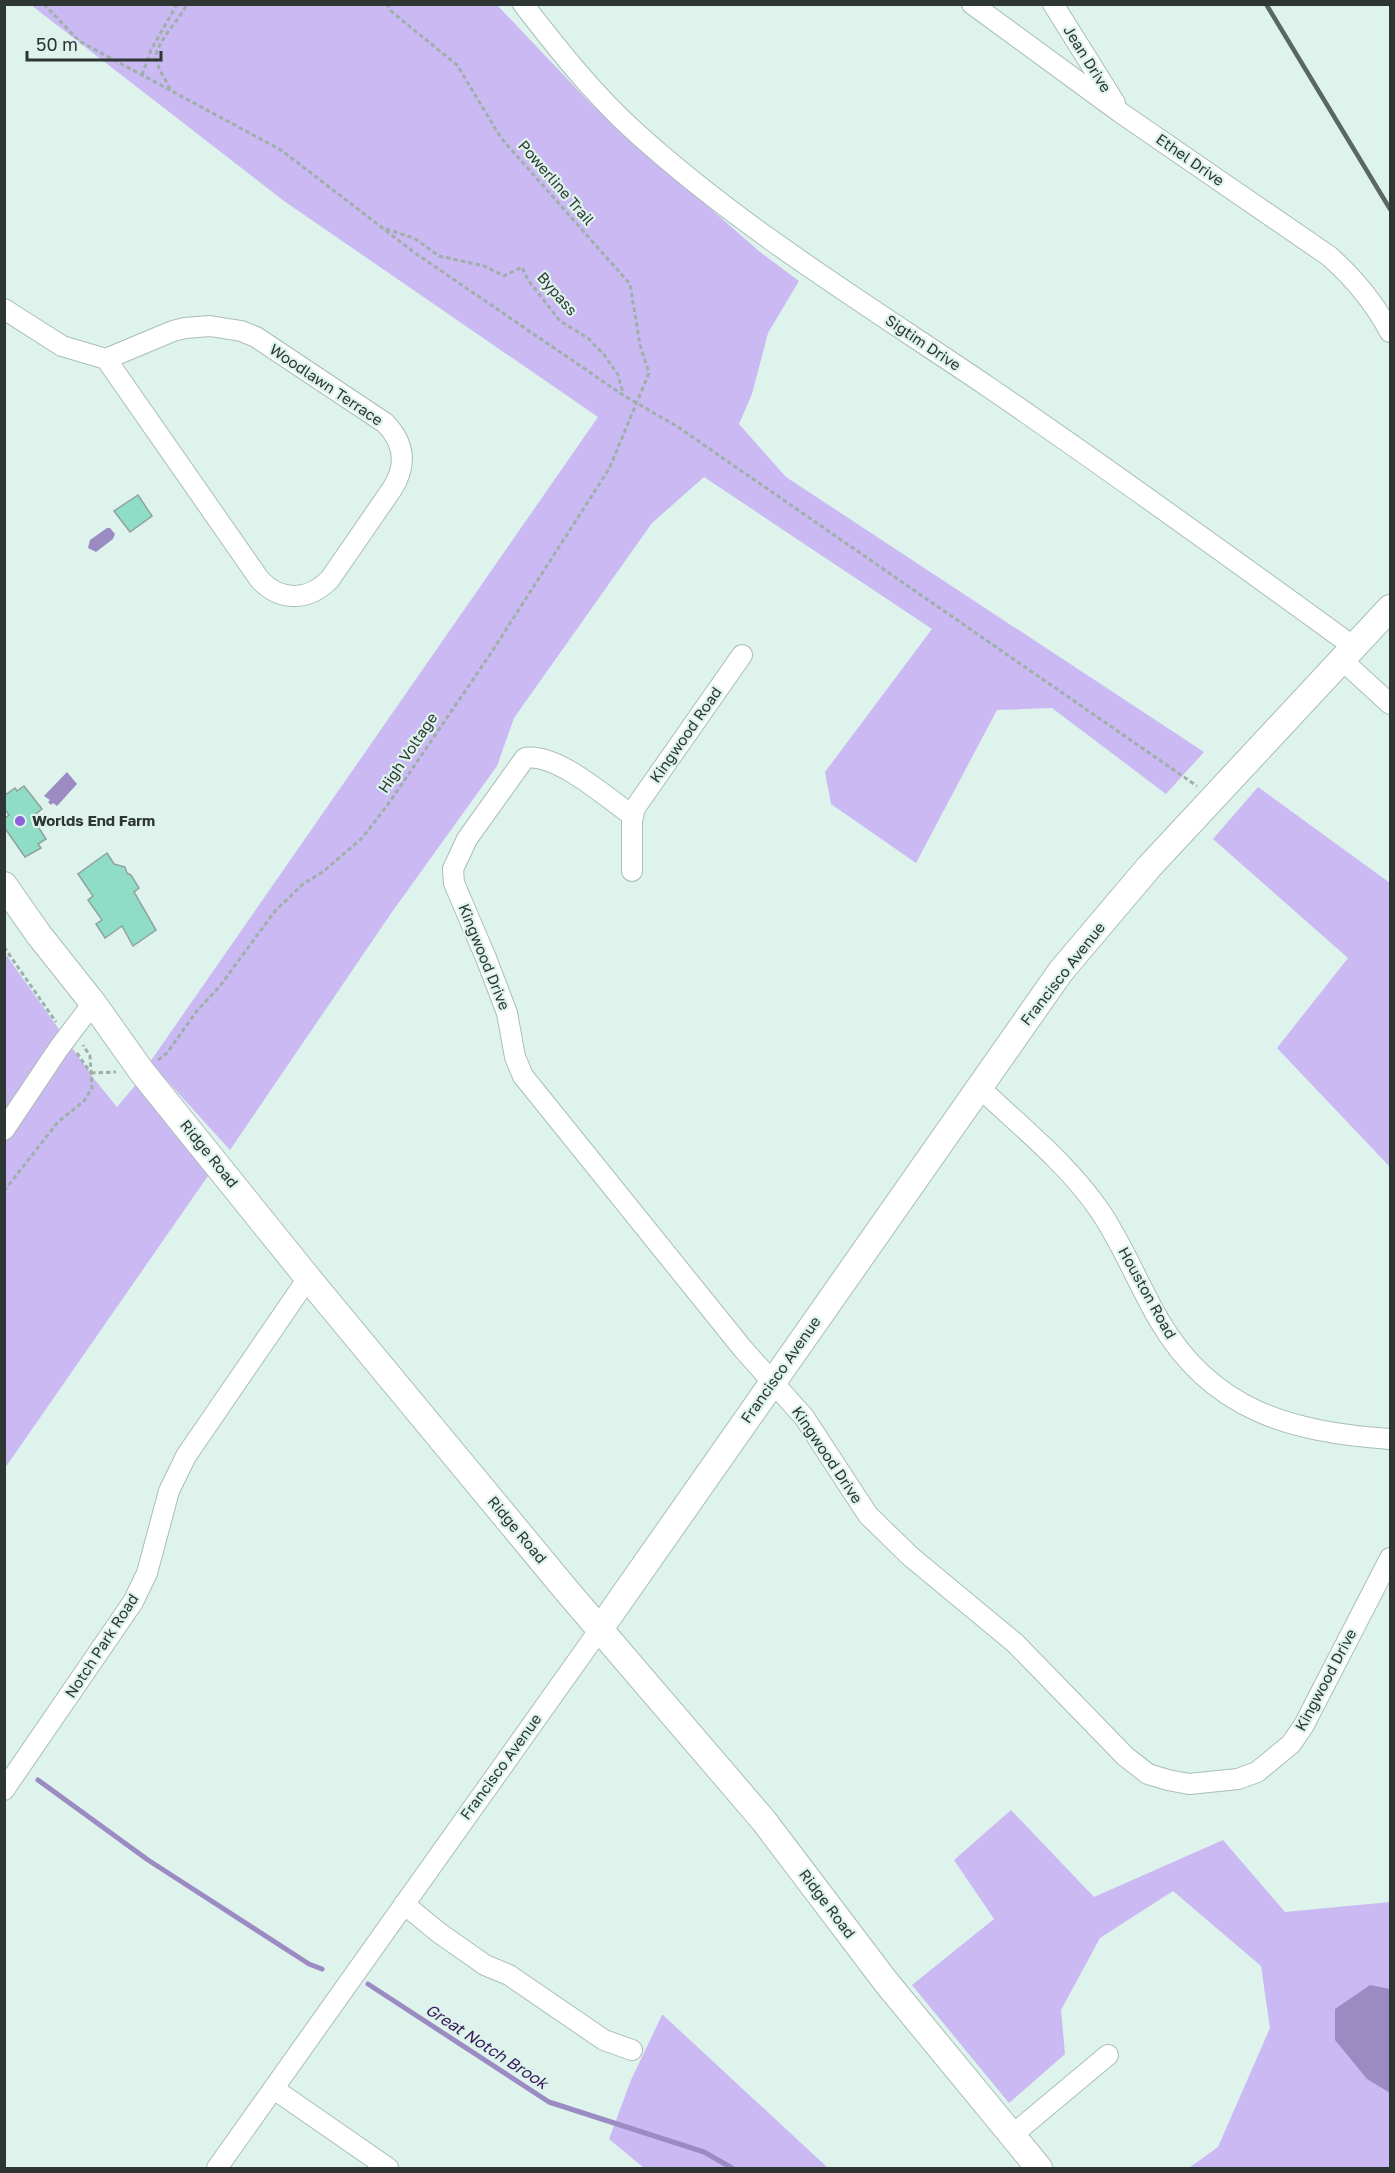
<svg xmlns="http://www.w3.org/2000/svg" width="1395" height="2173" viewBox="0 0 1395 2173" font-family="'Golos Text',sans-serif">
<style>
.green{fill:#cbb9f3}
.water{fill:#9c8bc2}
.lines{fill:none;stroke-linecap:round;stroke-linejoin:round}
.stream{stroke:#9c8bc2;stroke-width:5}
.building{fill:#8fddc7;stroke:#8ea39c;stroke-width:1.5}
.minor-casing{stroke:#aabeb8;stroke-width:22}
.major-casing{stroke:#aabeb8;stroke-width:28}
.path{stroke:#9fb0ab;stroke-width:3;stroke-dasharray:4.5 3;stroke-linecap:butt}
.minor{stroke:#fff;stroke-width:20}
.major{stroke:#fff;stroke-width:26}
.rail{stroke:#5a6763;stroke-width:4.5}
.poi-dot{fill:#8e60d9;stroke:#ddf3ec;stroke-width:2}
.labels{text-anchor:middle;stroke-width:4.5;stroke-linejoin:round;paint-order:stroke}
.street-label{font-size:15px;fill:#2d3633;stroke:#ddf3ec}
.poi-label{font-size:15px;font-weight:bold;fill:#2d3633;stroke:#ddf3ec;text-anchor:start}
.water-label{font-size:16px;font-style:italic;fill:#371b5d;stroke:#ddf3ec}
</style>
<rect width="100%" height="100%" fill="#ddf3ec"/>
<g class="green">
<polygon points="31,5 497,5 592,105 760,252 799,281 768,333 752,394 739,424 786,477 1204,752 1166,794 1052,708 997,710 916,863 831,804 825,772 932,629 704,477 652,523 514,718 497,766 392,912 230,1150 150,1062 598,417 284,201"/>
<polygon points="1258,787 1390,883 1390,1167 1277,1048 1348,958 1213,839"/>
<polygon points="4,952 95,1080 117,1107 138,1082 210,1173 5,1468"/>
<polygon points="1011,1810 1094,1897 1223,1840 1285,1912 1390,1902 1390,2168 1189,2168 1218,2147 1270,2028 1261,1966 1173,1891 1100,1938 1061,2010 1065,2054 1009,2103 912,1985 994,1919 954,1860"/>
<polygon points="662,2015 663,2015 828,2168 644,2168 609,2139 631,2080"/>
</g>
<g class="water">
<polygon points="107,528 110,528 115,534 113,539 96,552 88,548 90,540"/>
<polygon points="67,772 77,784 57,806 53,803 51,805 48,802 50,800 44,796"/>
<polygon points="1370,1985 1390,1989 1390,2093 1367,2079 1335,2040 1335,2009"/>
</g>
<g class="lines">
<g class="stream">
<polyline points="38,1780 148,1860 309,1964 322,1969"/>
<polyline points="368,1984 549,2102 704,2152 732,2168"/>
</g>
</g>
<g class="building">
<polygon points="138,495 152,516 130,532 114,511"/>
<polygon points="24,786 42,809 32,817 46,839 38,844 41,848 25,857 4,827 4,819 9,815 4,808 4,796 15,788 17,791"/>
<polygon points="107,853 114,864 125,867 127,873 131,875 139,888 134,892 156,930 133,946 122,926 105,938 96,924 102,920 88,900 93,896 78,874"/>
</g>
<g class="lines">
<g class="minor-casing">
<g id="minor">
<path d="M523 4C557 48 591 91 631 128 739 227 866 304 987 386 1111 471 1233 559 1354 647"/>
<path d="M972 4 1121 113 1329 256C1354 278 1374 302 1390 332"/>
<polyline points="1053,4 1115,103"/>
<path d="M4 309 62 346 106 359 173 331 185 328 210 326 241 331 256 337 385 423C405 443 407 466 392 489L330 579C309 601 281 602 260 580L106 359"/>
<polyline points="1342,660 1390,704"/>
<path d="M633 816C607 798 556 752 525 758L467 839 453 869 454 883 486 958 507 1013 515 1057 523 1076 743 1349 804 1417 868 1515 910 1556 1015 1643 1125 1756 1148 1774 1168 1780 1189 1784 1238 1779 1257 1772 1291 1744 1304 1725 1390 1558"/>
<polyline points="632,871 632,820 635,808 742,655"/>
<path d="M979 1087C1020 1126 1068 1164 1100 1211 1123 1245 1138 1284 1159 1320 1212 1411 1291 1432 1390 1439"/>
<polyline points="4,1130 59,1048 93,1003"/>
<polyline points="4,1790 133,1602 147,1573 169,1491 186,1456 308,1278"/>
<polyline points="404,1904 438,1932 485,1965 509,1975 604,2040 632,2050"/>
<polyline points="274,2089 388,2168"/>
<polyline points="1011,2136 1108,2055"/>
<polyline points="217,2168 600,1629"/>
</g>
</g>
<g class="major-casing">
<g id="major">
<polyline points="4,885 39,935 93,1003 142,1072 308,1278 567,1591 764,1821 886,1982 1039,2168"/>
<polyline points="600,1629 1061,971 1149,867 1390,608"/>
</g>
</g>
<g class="path">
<polyline points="44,4 79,41 281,150 415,253 623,395 678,427 1197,786"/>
<polyline points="142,75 151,50 177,4"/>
<path d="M170 89C166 80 157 67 156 58 156 42 179 21 187 4"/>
<polyline points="386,229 414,238 439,256 484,266 504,276 522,267 528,280 560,321 588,338 605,356 618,375 623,393"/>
<polyline points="4,947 56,1022"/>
<polyline points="77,1053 90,1072"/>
<polyline points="158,1060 167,1053 196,1012 220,986 275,911 303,884 324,871 362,838 389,803 491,653 609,469 649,373 640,345 630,284 501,138 457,65 392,12 387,4"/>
<polyline points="91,1073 116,1072"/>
<polyline points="4,1191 58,1122 84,1101 92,1088 90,1056 83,1045"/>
</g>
<use href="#minor" class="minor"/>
<use href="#major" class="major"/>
<polyline class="rail" points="1266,4 1390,209"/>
</g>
<circle class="poi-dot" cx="20" cy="821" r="6"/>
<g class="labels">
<g class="street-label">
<text transform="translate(1087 59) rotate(58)" y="5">Jean Drive</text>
<text transform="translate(1190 160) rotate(35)" y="5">Ethel Drive</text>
<text transform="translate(556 183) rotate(49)" y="5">Powerline Trail</text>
<text transform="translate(557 294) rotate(49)" y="5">Bypass</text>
<text transform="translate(923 343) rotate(34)" y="5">Sigtim Drive</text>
<text transform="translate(326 385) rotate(34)" y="5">Woodlawn Terrace</text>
<text transform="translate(686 735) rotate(-55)" y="5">Kingwood Road</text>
<text transform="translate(408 753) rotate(-56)" y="5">High Voltage</text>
<text transform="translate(484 957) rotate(68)" y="5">Kingwood Drive</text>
<text transform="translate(1063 974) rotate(-52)" y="5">Francisco Avenue</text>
<text transform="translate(209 1154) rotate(51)" y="5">Ridge Road</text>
<text transform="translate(1147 1293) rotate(61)" y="5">Houston Road</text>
<text transform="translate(781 1370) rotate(-55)" y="5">Francisco Avenue</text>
<text transform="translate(827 1455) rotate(56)" y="5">Kingwood Drive</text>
<text transform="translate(517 1530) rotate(50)" y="5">Ridge Road</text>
<text transform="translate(102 1646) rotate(-57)" y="5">Notch Park Road</text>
<text transform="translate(1326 1680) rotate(-62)" y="5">Kingwood Drive</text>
<text transform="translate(501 1767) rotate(-54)" y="5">Francisco Avenue</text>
<text transform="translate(827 1904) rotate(53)" y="5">Ridge Road</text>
</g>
<g class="poi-label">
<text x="32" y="826">Worlds End Farm</text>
</g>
<g class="water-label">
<text transform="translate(487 2046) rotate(33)" y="6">Great Notch Brook</text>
</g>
</g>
<rect width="1395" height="2173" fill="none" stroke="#2d3633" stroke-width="12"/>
<path d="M27 51v9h134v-9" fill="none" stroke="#2d3633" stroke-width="3"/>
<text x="36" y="51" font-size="18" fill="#2d3633" stroke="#ddf3ec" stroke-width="4.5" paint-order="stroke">50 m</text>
</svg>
